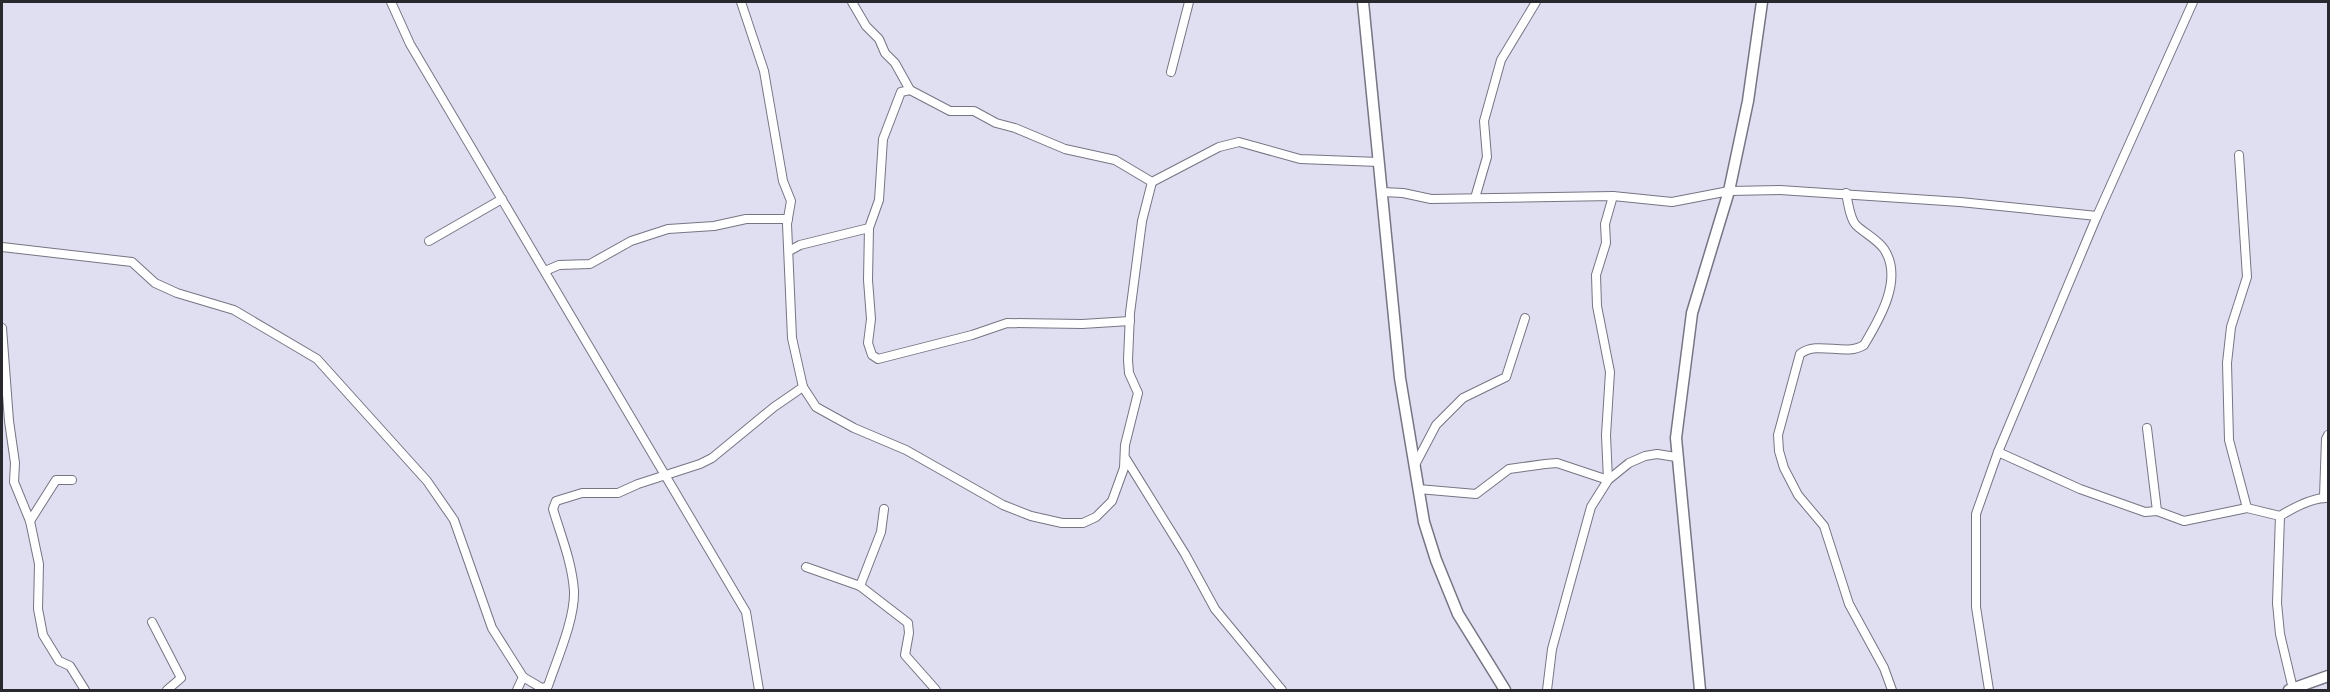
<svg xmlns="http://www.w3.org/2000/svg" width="2330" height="692" viewBox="0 0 2330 692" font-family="'Noto Serif',serif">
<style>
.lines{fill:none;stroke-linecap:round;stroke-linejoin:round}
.street-casing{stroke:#757584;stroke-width:10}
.secondary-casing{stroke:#757584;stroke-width:13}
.street{stroke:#fff;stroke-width:8}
.secondary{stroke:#fff;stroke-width:10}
</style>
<rect width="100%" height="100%" fill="#dfdff1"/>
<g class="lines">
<g class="street-casing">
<g id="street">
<polyline points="391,2 410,44 746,612 759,690"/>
<polyline points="1171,72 1189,2"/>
<polyline points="2239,155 2247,277 2231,327 2227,363 2229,440 2247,508"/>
<polyline points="1152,182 1219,147 1239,142 1300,159 1379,162"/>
<polyline points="1382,192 1403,193 1431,199 1613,196 1672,202 1729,191 1780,190 1960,202 2097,216"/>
<path d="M1846 193C1848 202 1850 219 1856 225 1864 233 1877 239 1884 249 1904 279 1879 320 1864 345 1845 357 1818 340 1800 354L1778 435 1779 451 1784 468 1798 495 1824 526 1849 604 1884 668 1892 690"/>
<polyline points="1475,198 1487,157 1484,121 1501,60 1536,2"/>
<polyline points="869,228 868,280 871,319 868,343 872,355 878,359 972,335 1007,323 1082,324 1130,321"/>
<polyline points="429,241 502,199"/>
<polyline points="2,247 132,262 155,283 177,293 234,310 317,359 427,481 454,520 492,628 523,677 545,690"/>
<polyline points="789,251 800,245 869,228 879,200 883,139 901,92 910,90 895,63 885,53 879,39 866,26 852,2"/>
<polyline points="545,271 559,265 590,264 631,241 668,229 714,226 746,219 788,219"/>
<polyline points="2,328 9,421 15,463 14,482 30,521 39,564 38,609 43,635 59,661 70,666 85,690"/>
<polyline points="803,387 816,407 854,428 906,450 1003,505 1031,516 1062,523 1083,523 1096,517 1112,501 1124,468 1125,445 1138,393 1129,373 1128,360 1130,313 1142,221 1152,182 1115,160 1065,149 1015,128 996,123 974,111 950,111 910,90"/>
<polyline points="2147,428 2157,511 2184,521 2247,508 2280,516"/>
<polyline points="1998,452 2080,489 2145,512 2157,511"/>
<polyline points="1126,459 1185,554 1215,609 1282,690"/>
<polyline points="1415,465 1436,425 1463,398 1506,377 1525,318"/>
<polyline points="1418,489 1476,494 1509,469 1545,464 1557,463 1608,480 1606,435 1610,372 1597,306 1596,275 1606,243 1605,224 1613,196"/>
<polyline points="2324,497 2326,439 2328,435"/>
<polyline points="30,521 56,480 72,480"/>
<polyline points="806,567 860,586 881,532 884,509"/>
<polyline points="860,586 908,623 909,633 905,655 936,690"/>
<polyline points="152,622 181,678 167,690"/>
<path d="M543 688 548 686C557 659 575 619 574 591 572 562 561 536 553 509L556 501 582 493H618L638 484 700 464 712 458 774 407 803 387 792 338 787 224 791 201 783 181 764 71 741 2"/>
<path d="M2293 689 2280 634 2277 603 2280 516C2293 508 2313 497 2328 498"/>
<polyline points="517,690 523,677"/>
<polyline points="1547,690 1552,649 1591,507 1608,480 1629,463 1645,456 1657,454 1676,457"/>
<polyline points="1989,690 1976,607 1976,514 1998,452 2097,216 2193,2"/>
</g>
</g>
<g class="secondary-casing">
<g id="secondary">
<polyline points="1363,2 1400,378 1424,522 1436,560 1458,614 1505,690"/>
<polyline points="1700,690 1676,438 1692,313 1729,191 1748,101 1762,2"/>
<polyline points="2289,690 2328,676"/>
</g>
</g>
<use href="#street" class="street"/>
<use href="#secondary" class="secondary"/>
</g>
<rect width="2330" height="692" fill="none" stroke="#28282f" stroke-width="6"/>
</svg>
